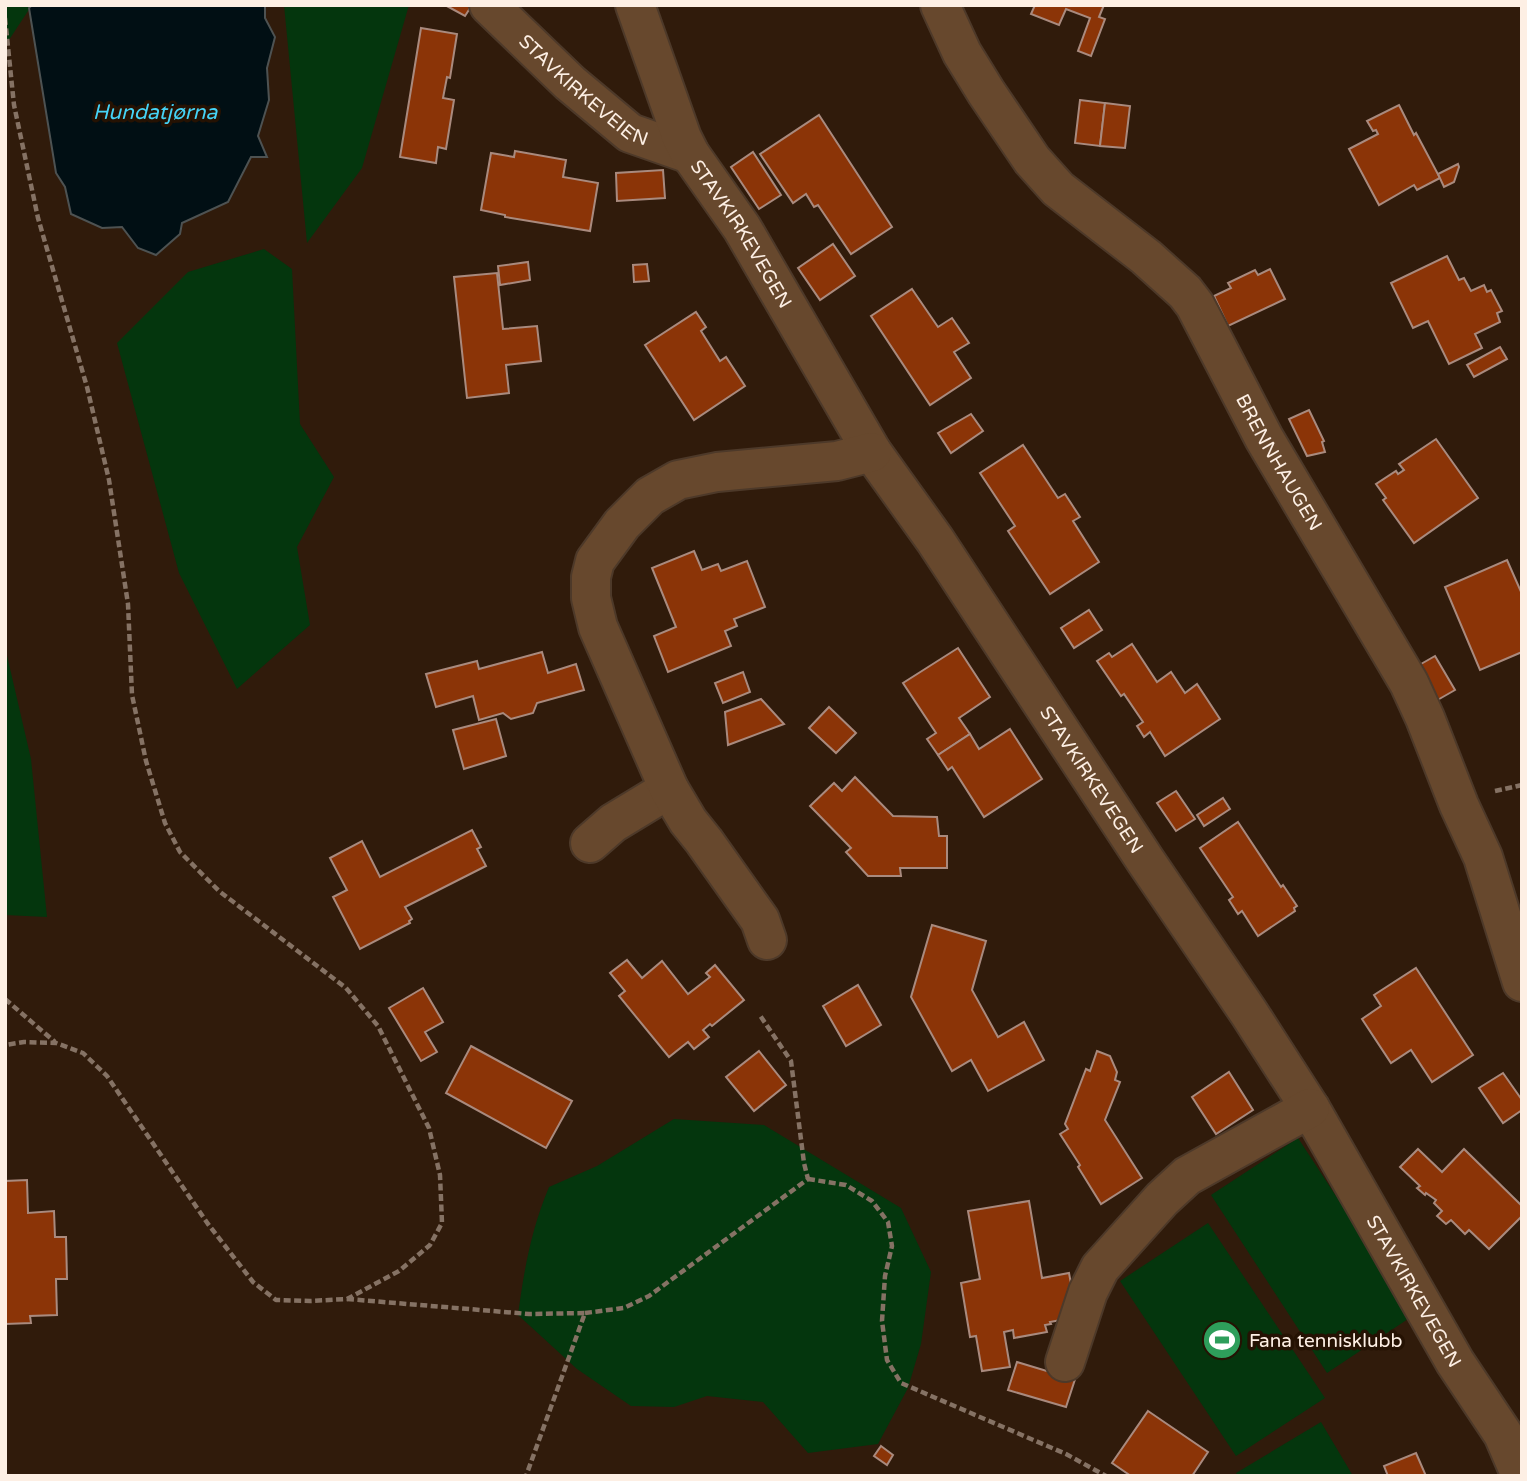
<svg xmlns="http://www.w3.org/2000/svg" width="1527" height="1481" viewBox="0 0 1527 1481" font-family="'Varela Round',sans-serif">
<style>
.green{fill:#04360d}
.water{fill:#010f14;stroke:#4d5252;stroke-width:2}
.building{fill:#8b3407;stroke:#a98a7e;stroke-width:2}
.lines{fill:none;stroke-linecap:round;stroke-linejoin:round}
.minor-casing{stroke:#4d3929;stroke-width:42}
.path{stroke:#857264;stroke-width:4.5;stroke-dasharray:7 3.5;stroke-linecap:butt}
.minor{stroke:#67482d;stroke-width:38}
.labels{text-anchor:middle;stroke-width:7;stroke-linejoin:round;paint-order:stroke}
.street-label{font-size:19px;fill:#fdefe4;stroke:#251203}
.poi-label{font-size:19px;fill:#fdefe4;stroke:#251203;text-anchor:start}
.water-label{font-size:21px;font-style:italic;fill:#45d3f6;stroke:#251203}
</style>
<rect width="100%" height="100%" fill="#301b0b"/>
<g class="green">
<polygon points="5,5 32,5 5,46"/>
<polygon points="284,5 409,5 362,168 307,243"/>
<polygon points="264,249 292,269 300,424 334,477 297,547 310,625 237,689 179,573 117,343 188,272"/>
<polygon points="5,647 31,759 47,917 5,915"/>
<path d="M674 1119 764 1125 901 1208 931 1272 921 1344 908 1388 878 1444 808 1453 763 1402 707 1396 674 1407 631 1406 577 1369 518 1315C524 1270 531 1230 549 1187L597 1166Z"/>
<polygon points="1298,1138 1414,1315 1327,1373 1211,1195"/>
<polygon points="1208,1223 1325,1398 1236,1456 1120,1281"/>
<polygon points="1321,1422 1353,1476 1238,1476 1236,1473"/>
</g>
<polygon class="water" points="32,5 265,5 265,18 275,37 267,68 269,100 258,136 267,157 251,157 228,202 182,223 180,234 156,255 138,248 122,227 102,228 71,214 65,187 56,173 29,8"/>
<g class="building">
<polygon points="445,5 472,5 465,16"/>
<polygon points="1035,5 1104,5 1099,17 1105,19 1091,56 1078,51 1090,18 1066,9 1059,25 1031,14"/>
<polygon points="421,28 457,34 450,78 447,77 443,98 454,100 446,149 438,147 436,163 400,157"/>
<polygon points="1080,100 1105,103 1100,146 1075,143"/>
<polygon points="1105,103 1130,106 1125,148 1100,146"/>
<polygon points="1399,105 1414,135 1416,133 1440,178 1417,190 1414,185 1379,205 1349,149 1378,134 1376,130 1373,131 1367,121"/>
<polygon points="819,115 892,227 851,254 818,205 814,207 806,194 793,203 760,154"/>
<polygon points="515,151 566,160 563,177 598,183 590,231 505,217 505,215 481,210 491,153 514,157"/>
<polygon points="753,152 781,195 759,209 731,167"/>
<polygon points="1458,164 1459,167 1454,182 1444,187 1438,174"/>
<polygon points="663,170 665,198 617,201 616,173"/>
<polygon points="833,244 855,276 820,300 798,268"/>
<polygon points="1447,256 1459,280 1464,278 1471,291 1484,285 1487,292 1491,290 1502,311 1497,313 1500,322 1475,334 1482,348 1449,364 1428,321 1413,328 1391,283"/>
<polygon points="528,262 530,280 500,285 498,266"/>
<polygon points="647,264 649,281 634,282 633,265"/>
<polygon points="1270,269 1285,299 1228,326 1214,296 1231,288 1228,283 1255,270 1258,275"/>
<polygon points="497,273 503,329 537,326 541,361 506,365 509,393 467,398 454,277"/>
<polygon points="912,289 938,327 952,318 969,343 954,352 971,378 930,405 871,316"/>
<polygon points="696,312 706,327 701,331 720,361 726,357 745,386 694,420 645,345"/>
<polygon points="1500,347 1507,359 1474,377 1467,365"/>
<polygon points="1309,410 1324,441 1322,442 1325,452 1307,456 1289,419"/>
<polygon points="971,414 983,431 951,453 938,433"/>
<polygon points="1436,439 1478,498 1414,543 1383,500 1386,498 1376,484 1396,471 1398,474 1404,470 1399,464"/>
<polygon points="1023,445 1058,498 1065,494 1080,517 1073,521 1099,562 1050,594 1008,531 1015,526 980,473"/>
<polygon points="694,551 702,570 718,564 721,571 747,561 765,607 734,619 737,626 725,631 731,646 668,672 654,636 676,627 652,568"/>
<polygon points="1507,560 1522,594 1522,652 1480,670 1445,587"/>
<polygon points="1089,610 1102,630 1074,648 1061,628"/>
<polygon points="1132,644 1157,682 1171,672 1185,693 1197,684 1220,719 1165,756 1150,732 1144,737 1137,726 1143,722 1124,694 1121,696 1097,661 1109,653 1112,657"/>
<polygon points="958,648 990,697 959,718 970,734 938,755 927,739 936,733 903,683"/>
<polygon points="542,652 548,673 576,664 584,690 537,703 533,713 511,719 503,713 479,720 473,696 436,707 426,674 477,661 479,669"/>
<polygon points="1435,656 1455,690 1434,702 1414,668"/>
<polygon points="743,672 750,692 723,703 715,683"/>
<polygon points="761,699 784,724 728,745 725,712"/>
<polygon points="829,707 856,733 836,753 809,728"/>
<polygon points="496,719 506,756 464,769 453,730"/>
<polygon points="1010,729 1042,779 984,817 952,767 948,770 938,755 970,734 979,749"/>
<polygon points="855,777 893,816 937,817 939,836 947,836 947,868 900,868 901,876 868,876 846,852 851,848 810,806 834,783 842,791"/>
<polygon points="1176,791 1195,819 1176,831 1157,803"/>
<polygon points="1223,798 1230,809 1204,826 1197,815"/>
<polygon points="1238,822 1281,887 1283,885 1297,906 1294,908 1295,911 1258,936 1242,911 1238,914 1229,900 1233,897 1200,848"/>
<polygon points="472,830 481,847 477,849 486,866 405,907 412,919 409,921 410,923 360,949 333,897 347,890 330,858 362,841 380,877"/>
<polygon points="932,925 986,941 972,990 998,1037 1024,1022 1044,1060 988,1091 971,1060 952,1071 911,997"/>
<polygon points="627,960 642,978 662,961 688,994 710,977 706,973 715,965 744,1000 712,1026 710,1024 703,1030 709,1037 694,1049 688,1042 669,1057 619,996 625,991 610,973"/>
<polygon points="1416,968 1473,1055 1432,1082 1411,1050 1391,1063 1362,1019 1381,1006 1374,995"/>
<polygon points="858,985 881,1025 846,1046 823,1006"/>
<polygon points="423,988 443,1022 425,1032 437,1052 421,1061 389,1008"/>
<polygon points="471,1046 572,1101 546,1148 446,1093"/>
<polygon points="759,1051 786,1085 754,1111 726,1077"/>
<polygon points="1097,1051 1110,1056 1117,1072 1115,1080 1120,1082 1105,1120 1142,1178 1101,1204 1078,1167 1080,1165 1060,1134 1068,1129 1065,1124 1086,1069 1090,1071"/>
<polygon points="1229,1072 1253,1110 1216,1134 1192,1097"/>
<polygon points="1503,1073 1522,1100 1522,1110 1503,1123 1479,1088"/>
<polygon points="1418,1149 1442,1172 1464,1149 1522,1206 1522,1216 1489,1249 1469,1230 1465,1234 1451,1220 1446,1224 1437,1216 1442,1211 1434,1203 1436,1200 1426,1193 1425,1195 1417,1188 1420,1186 1400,1167"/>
<polygon points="27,1180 28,1213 54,1211 55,1237 66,1237 67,1279 56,1279 57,1315 30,1316 31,1323 5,1324 5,1181"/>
<polygon points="1029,1201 1042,1278 1069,1273 1077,1317 1050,1322 1051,1324 1045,1325 1047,1332 1014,1338 1013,1330 1004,1332 1010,1367 982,1371 976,1336 970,1337 961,1283 980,1279 968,1211"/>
<polygon points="1017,1362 1050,1372 1078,1370 1066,1407 1008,1390"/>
<polygon points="1148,1411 1208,1452 1192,1476 1131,1476 1112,1463"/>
<polygon points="881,1446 893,1455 887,1465 874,1456"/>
<polygon points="1416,1453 1426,1476 1388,1476 1384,1466"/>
</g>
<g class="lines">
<g class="minor-casing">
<g id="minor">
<path id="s1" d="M489 5 570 83 630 133 690 154"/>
<path id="s2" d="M635 5 682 138 690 154 742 228 872 452 935 540 1145 860 1249 1013 1310 1108 1455 1362 1503 1434 1521 1476"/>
<path id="s3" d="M940 5 962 53 986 92 1032 160 1058 189 1146 257 1185 292 1195 305 1264 438 1409 683 1425 718 1459 805 1483 857 1522 982"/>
<polyline points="590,843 613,823 669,789"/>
<polyline points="767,940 760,920 704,841 688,821 669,789 598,627 591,598 591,577 595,561 622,524 650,496 678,480 717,472 837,461 872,452"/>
<polyline points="1065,1362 1088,1292 1100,1268 1162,1199 1187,1176 1310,1108"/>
</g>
</g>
<g class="path">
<polyline points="5,18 14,105 38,218 87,387 109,480 128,604 132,695 146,761 165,823 180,852 219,891 346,988 378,1026 429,1128 440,1175 442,1223 430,1245 399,1271 347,1299 310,1301 276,1300 253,1282 208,1224 107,1076 83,1053 56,1043 24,1042 5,1045"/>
<polyline points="1495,791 1522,785"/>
<polyline points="5,999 55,1042"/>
<polyline points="808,1179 846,1185 872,1201 888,1222 892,1246 885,1276 882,1321 887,1360 901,1383 1066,1454 1106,1476"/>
<polyline points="347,1299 529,1314 585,1313 526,1476"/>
<polyline points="585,1313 624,1308 649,1296 808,1179 804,1163 791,1061 759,1014"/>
</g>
<use href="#minor" class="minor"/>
</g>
<defs>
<g id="stadium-disc" transform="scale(2.0125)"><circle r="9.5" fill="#2e9e5b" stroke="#251203"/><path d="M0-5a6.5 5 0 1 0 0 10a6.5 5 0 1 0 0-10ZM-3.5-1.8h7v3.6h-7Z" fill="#fff"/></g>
</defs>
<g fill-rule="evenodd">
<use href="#stadium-disc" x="1222" y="1340"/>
</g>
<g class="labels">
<g class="street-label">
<text dy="7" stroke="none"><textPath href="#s1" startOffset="128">STAVKIRKEVEIEN</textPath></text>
<text dy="7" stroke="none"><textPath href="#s2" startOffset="254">STAVKIRKEVEGEN</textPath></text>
<text dy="7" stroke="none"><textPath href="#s3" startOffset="578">BRENNHAUGEN</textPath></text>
<text dy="7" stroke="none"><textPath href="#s2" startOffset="903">STAVKIRKEVEGEN</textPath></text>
<text dy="7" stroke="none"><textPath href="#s2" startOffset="1508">STAVKIRKEVEGEN</textPath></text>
</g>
<g class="poi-label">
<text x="1249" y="1347">Fana tennisklubb</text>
</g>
<g class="water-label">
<text x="155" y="119">Hundatjørna</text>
</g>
</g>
<rect width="1527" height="1481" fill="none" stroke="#fdefe4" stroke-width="14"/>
</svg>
